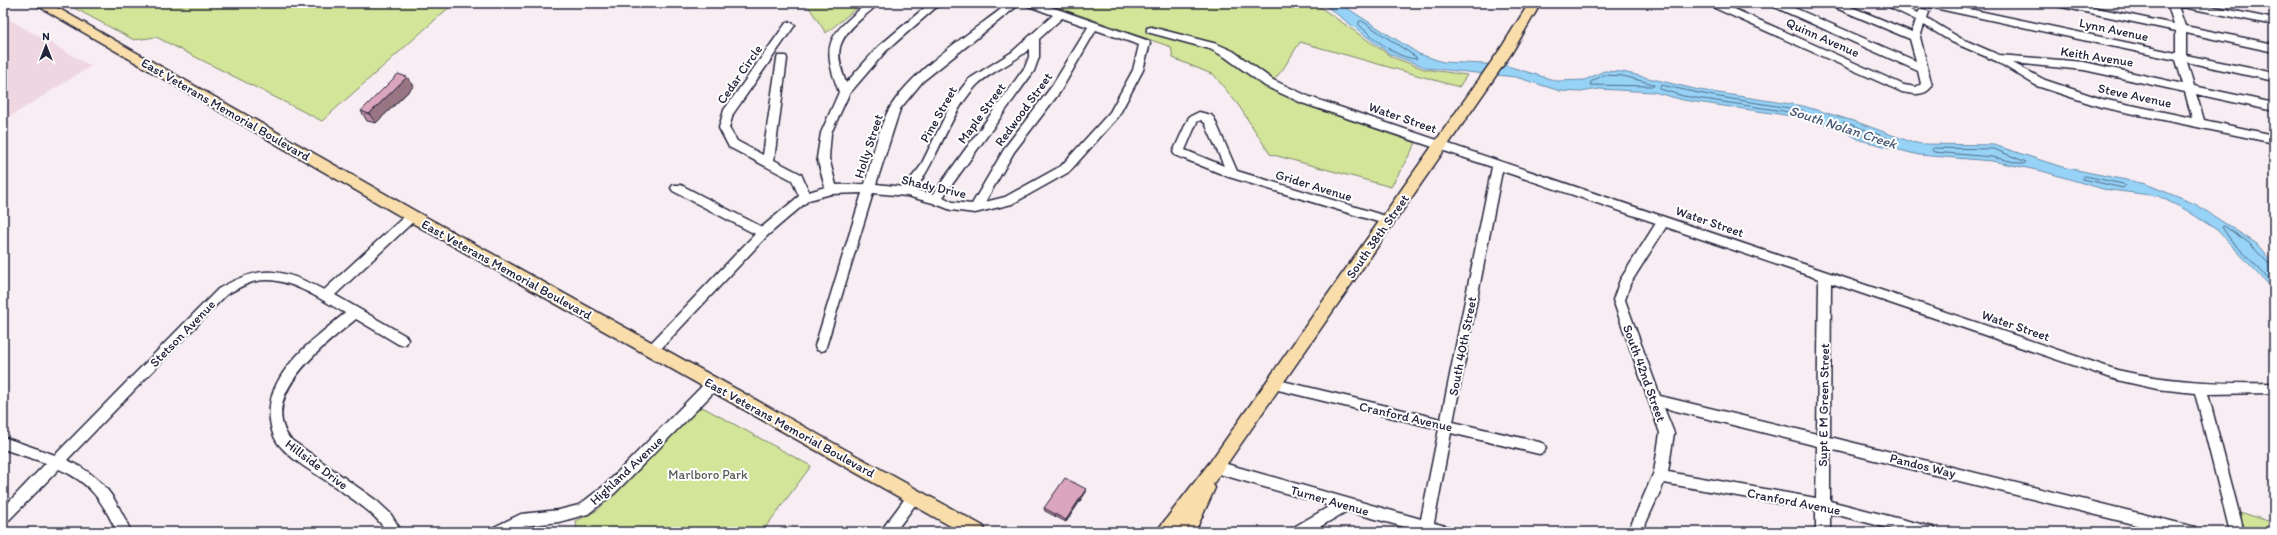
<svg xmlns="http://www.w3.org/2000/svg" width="2277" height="535" viewBox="0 0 2277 535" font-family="Itim,sans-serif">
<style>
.built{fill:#efd7e2}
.green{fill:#d2e599;stroke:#7a846a}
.water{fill:#96d3f7;stroke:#688cac}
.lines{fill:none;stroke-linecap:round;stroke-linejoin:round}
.shore{stroke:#506986;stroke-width:1}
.minor-casing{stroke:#22223b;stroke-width:3}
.major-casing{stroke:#22223b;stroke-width:3}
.minor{fill:#fff;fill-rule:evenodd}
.major{fill:#f9deab;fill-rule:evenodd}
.rail-casing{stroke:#22223b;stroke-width:4.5}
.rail{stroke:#fff;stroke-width:3;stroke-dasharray:9;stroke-linecap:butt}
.wall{fill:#bc8ea3;stroke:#22223b}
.shaded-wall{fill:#997484;stroke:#22223b}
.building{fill:#dba5bd;stroke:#22223b}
.labels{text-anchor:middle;stroke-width:4;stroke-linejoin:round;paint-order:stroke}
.street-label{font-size:13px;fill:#22223b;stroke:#fff}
.park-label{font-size:13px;fill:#575c57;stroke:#fff}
.water-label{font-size:14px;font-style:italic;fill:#455773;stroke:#fff}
</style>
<rect width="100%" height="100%" fill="#f8edf2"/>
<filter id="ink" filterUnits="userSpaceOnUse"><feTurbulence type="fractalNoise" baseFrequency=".025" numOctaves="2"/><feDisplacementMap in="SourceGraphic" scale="8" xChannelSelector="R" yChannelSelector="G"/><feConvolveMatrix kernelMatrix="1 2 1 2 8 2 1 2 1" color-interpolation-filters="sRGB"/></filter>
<g filter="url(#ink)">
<polygon class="built" points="3,16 91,66 3,121"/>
<g class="green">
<polygon points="65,3 454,3 322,121 156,37 134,40"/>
<polygon points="806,3 863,3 826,33"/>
<polygon points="1045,3 1314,3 1392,57 1424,69 1467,75 1459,87 1300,42 1283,69 1268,87 1297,102 1416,143 1391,187 1270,154 1239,106 1214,75 1173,58 1171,47"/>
<polygon points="695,403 811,466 762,532 577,532 576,521 598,510"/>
<polygon points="2240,512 2274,523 2274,532 2245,532"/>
</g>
<polygon class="water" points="1322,3 1339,3 1419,54 1443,62 1504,65 1557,81 1585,80 1604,71 1623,72 1699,90 1803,106 1857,122 1911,142 1923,144 1994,145 2062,167 2146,184 2195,204 2257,244 2274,265 2274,290 2217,230 2186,210 2158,196 2103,189 2042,171 1992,161 1919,155 1860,140 1842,130 1805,118 1683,100 1654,92 1599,89 1581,92 1560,91 1516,77 1427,68 1390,54"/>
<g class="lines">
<g class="shore">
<path d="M1362 21 1416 57 1417 59C1395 58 1375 39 1359 25V22Z"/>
<polygon points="1604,75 1623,76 1653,84 1654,86 1590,85 1591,82"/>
<polygon points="1661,85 1713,96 1802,110 1805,112 1803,114 1683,96 1660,89"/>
<polygon points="1844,122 1896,141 1897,143 1895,145 1862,136 1842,126"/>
<polygon points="1934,148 1994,149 2026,162 2024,164 1992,157 1934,152 1932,150"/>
<polygon points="2085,176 2123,184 2125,186 2123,188 2083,179"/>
<polyline points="2274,266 2268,263 2248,242 2224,226 2222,227 2230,239 2274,284"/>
</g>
<g class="minor-casing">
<g id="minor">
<path d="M867 3H878C874 9 867 13 862 18 837 40 834 51 846 83L878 47 930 3H941L886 51 849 94 831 133 829 158 836 185 865 184C872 160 878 127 891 106 915 68 973 31 1009 3H1021L923 81 900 109 876 184 904 187 920 167 954 98 969 79 1012 52 1053 15 1026 5 1025 3H1040L1149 41 1150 43 1143 70 1118 117 1069 172 1012 204 975 213 951 210 933 203 907 196 873 193 825 350 821 351 817 350 815 346 862 193 831 194 809 200 767 236 656 354 652 355 648 354 646 350 648 346 755 234 673 191 671 188 673 185H681L762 227 799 196 792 180 729 147 719 128 724 110 786 23 790 22 795 25 733 114 729 128 737 141 763 155 777 59 778 56H786L787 59 774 160 801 174 809 192 825 187 817 158 821 133 839 92C820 42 829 36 867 3ZM1062 18 1088 27 1052 86 1006 146 972 204 953 202 943 197 1034 71 1039 57V39ZM1096 30 1139 45 1133 70 1110 112 1061 166 1005 197 985 202 1014 152 1060 92ZM1029 49V57L1025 67 933 194 915 190C939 157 949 115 976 86 988 73 1014 63 1029 49Z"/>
<path d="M1707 3H1721L1904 85 1916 87 1921 84 1918 71 1770 5 1769 3H1783L1916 61 1910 39 1829 5 1828 3H1842L1912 32 1916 20 1881 3H1895L1918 13 1920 10 1924 9 1929 12 1927 18 1960 38 1999 55 2084 62 2183 84 2176 60 1925 6 1920 3H1941L2176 53V31L2057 6 2052 3H2073L2174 24 2167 3H2196L2274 19V25L2178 6 2185 26 2274 44V52L2186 33V55L2274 73V81L2187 62 2194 86 2274 103V111L2196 94 2204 120 2274 135V143L2101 107 2037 86 1996 61 1952 42 1924 25 1920 37 1932 86C1925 97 1913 94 1902 92L1708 5ZM2013 63 2084 70 2185 92 2192 118 2102 99 2045 80Z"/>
<path d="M1151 27 1217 44 1233 51 1273 80 1310 97 2117 370C2169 382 2220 384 2274 383V393L2208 394 2244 532H2230L2195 393 2157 389 2117 380 1831 283 1830 437 2191 526 2196 527 2198 532H2165L1830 449V501L1928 526 1933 527 1935 532H1903L1830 513V532H1816V510L1664 483 1642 532H1628L1654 472 1660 433 1613 300 1620 280 1656 223 1502 171 1453 422 1539 442 1544 444 1546 448 1544 452 1539 454 1451 433 1434 523 1449 527 1451 532H1422L1347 511 1311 532H1292L1294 527 1330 506 1216 473 1211 471 1209 467 1211 463 1216 461 1421 519 1439 429 1274 389 1269 388 1268 384 1269 380 1274 379 1441 419 1492 167 1302 103 1265 86 1225 57 1210 49 1147 32V28ZM1666 227 1819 279 1817 434 1660 396 1625 300 1630 284ZM1664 408 1817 446 1816 498 1668 472 1674 433Z"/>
<path d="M1199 112 1211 115 1214 118 1237 171 1392 218 1394 221 1392 224 1388 225 1229 177 1175 155 1173 152 1189 117ZM1201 120 1205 123 1224 166 1185 150 1197 122Z"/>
<path d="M412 212 418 216 416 219 335 295 406 336 408 340 406 344 402 345 398 344 356 319C326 344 257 395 290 439L377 501 390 513 402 532H387C375 513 355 501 337 488 319 475 296 464 281 447 276 442 272 433 271 426 260 377 313 340 345 313 324 301 291 279 266 280 252 280 238 288 226 295L67 460C103 476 116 498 131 532H117C102 501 91 483 59 469L8 521 3 523V508L46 463 3 449V437L55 455 218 289C262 264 280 268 324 290L408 213Z"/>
<polygon points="713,379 718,380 719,384 718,388 615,493 588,514 559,522 523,526 512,532 492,532 494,527 521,514 559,510 579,505 605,485 708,380"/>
<polygon points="914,491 919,493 921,497 895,532 880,532 909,493"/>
</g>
</g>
<g class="major-casing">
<g id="major">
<polygon points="33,3 49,3 417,212 983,526 986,532 961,532 407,220"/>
<polygon points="1529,3 1541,3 1511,54 1213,484 1215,488 1195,532 1177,532 1180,527 1176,532 1156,532 1210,462 1501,48"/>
</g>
</g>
<use href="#minor" class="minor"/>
<use href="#major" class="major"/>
<g class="rail-casing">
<polyline id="rail" points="2264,3 2274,5"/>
</g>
<use href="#rail" class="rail"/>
</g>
<g class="wall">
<polygon points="407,77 414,86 376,123 367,121 361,111"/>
<polygon points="1086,489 1086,492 1066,522 1045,511 1044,508"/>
</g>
<g class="shaded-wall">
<polygon points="407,77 414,86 376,123 369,114"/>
<polygon points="1086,489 1086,492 1066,522 1066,520"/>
</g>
<g class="building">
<polygon points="398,74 407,77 369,114 361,111"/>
<polygon points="1065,478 1086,489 1066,520 1044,508"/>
</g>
</g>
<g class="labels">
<g class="street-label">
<text transform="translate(2114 29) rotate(12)" y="5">Lynn Avenue</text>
<text transform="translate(1823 37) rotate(24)" y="5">Quinn Avenue</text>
<text transform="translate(2097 56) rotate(9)" y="5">Keith Avenue</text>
<text transform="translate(739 74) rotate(-55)" y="5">Cedar Circle</text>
<text transform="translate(2135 95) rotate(12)" y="5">Steve Avenue</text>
<text transform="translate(226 109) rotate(30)" y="5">East Veterans Memorial Boulevard</text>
<text transform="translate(1023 109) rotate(-54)" y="5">Redwood Street</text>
<text transform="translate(981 113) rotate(-54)" y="5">Maple Street</text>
<text transform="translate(938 114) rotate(-61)" y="5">Pine Street</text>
<text transform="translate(1403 117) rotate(19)" y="5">Water Street</text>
<text transform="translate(868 146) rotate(-72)" y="5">Holly Street</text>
<text transform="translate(1314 185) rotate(17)" y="5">Grider Avenue</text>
<text transform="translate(934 186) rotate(13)" y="5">Shady Drive</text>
<text transform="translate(1710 221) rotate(19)" y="5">Water Street</text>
<text transform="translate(1377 236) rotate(-55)" y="5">South 38th Street</text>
<text transform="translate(507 269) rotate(29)" y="5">East Veterans Memorial Boulevard</text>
<text transform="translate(2016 325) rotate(19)" y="5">Water Street</text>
<text transform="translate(182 333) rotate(-46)" y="5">Stetson Avenue</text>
<text transform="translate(1462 346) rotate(-79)" y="5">South 40th Street</text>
<text transform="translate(1645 373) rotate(70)" y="5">South 42nd Street</text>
<text transform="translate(1823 405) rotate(-89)" y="5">Supt E M Green Street</text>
<text transform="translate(1406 416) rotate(13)" y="5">Cranford Avenue</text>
<text transform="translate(790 427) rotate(29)" y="5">East Veterans Memorial Boulevard</text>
<text transform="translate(317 464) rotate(37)" y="5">Hillside Drive</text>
<text transform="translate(1923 465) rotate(14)" y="5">Pandos Way</text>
<text transform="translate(626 470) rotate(-43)" y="5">Highland Avenue</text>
<text transform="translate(1330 500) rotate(16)" y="5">Turner Avenue</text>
<text transform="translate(1794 501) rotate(11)" y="5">Cranford Avenue</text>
</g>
<g class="park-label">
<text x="708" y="479">Marlboro Park</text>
</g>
<g class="water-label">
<text transform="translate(1843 127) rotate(18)" y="5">South Nolan Creek</text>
</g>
</g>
<rect width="2277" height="535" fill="none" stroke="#fff" stroke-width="16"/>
<rect x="8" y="8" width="2261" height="519" fill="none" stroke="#22223b" stroke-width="1.5" filter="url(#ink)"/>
<g transform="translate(46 46)" stroke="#ffffff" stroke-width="3" paint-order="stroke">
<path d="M0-3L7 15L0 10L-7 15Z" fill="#22223b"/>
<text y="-6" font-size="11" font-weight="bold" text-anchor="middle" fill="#22223b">N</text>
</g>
</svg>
